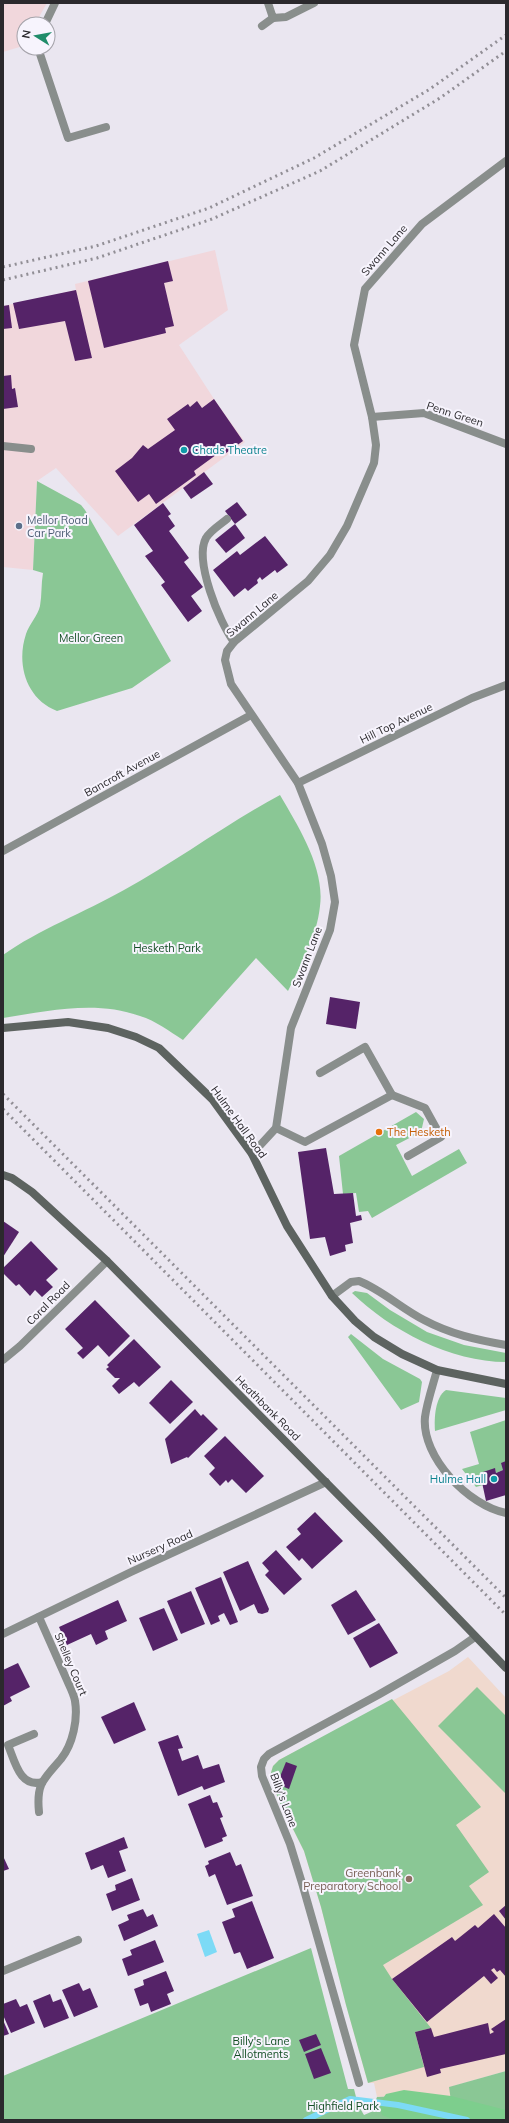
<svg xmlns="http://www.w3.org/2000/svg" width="509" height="2123" viewBox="0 0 509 2123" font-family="Mulish,sans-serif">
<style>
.commercial{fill:#f1d7dc}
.education{fill:#f0d9ce}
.green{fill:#8ac795}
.forest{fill:#7dce8d}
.water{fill:#7cdaf6}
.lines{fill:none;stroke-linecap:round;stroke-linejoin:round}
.stream{stroke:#7cdaf6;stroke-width:6}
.building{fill:#552368}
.lane{stroke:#898e8c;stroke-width:8}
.street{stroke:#898e8c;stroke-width:8}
.secondary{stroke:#5d6360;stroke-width:8}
.rail{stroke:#928f96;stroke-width:3;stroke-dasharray:2 4;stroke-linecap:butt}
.culture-dot{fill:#0f9aa8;stroke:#f7f4fd;stroke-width:1.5}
.service-dot{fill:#5c6f8a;stroke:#f7f4fd;stroke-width:1.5}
.food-dot{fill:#e8710a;stroke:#f7f4fd;stroke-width:1.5}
.education-dot{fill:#8d6e63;stroke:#f7f4fd;stroke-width:1.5}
.labels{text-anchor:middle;stroke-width:4;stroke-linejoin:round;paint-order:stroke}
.street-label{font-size:11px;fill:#2b292d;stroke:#f7f4fd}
.culture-label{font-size:11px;fill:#0d838f;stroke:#f7f4fd;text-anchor:start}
.service-label{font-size:11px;fill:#4e5e75;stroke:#f7f4fd;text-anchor:start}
.park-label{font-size:11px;fill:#134e24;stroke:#f7f4fd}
.food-label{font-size:11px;fill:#c56008;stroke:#f7f4fd;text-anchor:start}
.education-label{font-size:11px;fill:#785e54;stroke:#f7f4fd;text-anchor:end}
</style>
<rect width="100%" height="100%" fill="#eae6f0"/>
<g class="commercial">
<polygon points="3,3 47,3 35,24 24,24 23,46 3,52"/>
<polygon points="215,250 228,310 179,345 214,399 245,442 118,536 56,468 37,481 33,570 3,567 3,306 76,290 75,284"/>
</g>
<polygon class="education" points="468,1657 506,1698 506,2071 450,2087 452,2109 399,2096 377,2097 374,2083 368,2083 346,2005 321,1907 304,1851 279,1801 270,1776 273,1766 279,1760 449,1671"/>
<g class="green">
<path d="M37 481 81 505 85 510 171 661 132 688 57 711C26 699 16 664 26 634 29 625 38 615 40 606 42 595 41 584 43 573L33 570Z"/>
<path d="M280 795C298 826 325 868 320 906 317 936 301 964 288 991L256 958 183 1040C169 1031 156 1021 140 1016 95 1000 49 1011 3 1018V955C38 930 85 912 124 890 177 861 226 824 280 795Z"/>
<polygon points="416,1112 424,1119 421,1132 396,1145 412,1176 459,1149 467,1163 372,1218 368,1211 359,1212 356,1193 343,1194 339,1156"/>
<path d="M355 1291 367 1293 390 1310 427 1332 464 1345 506 1353V1362C451 1362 390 1330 352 1293Z"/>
<polygon points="351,1334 383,1359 420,1379 422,1382 419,1402 401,1410 348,1337"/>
<path d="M446 1390 506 1398V1410L435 1431C434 1419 435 1397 446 1390Z"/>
<polygon points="506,1420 506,1461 503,1470 496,1473 495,1469 480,1473 483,1485 476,1487 462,1469 479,1464 470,1432"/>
<polygon points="477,1687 506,1716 506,1794 438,1726"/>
<polygon points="392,1699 481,1807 456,1825 489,1872 469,1886 483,1905 383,1965 392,1979 431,2028 415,2032 424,2067 368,2083 346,2005 321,1907 304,1851 279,1801 270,1776 273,1766 279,1760"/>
<polygon points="311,1948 348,2089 354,2089 358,2105 364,2115 371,2112 377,2097 399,2096 452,2108 449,2087 506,2071 506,2120 3,2120 3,2076"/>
</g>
<path class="forest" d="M404 2090 451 2096 506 2110V2120H395L382 2115C379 2106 381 2101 386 2094Z"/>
<polygon class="water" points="209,1930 217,1952 205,1957 197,1934"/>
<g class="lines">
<polyline class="stream" points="306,2120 350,2099 398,2105 467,2120"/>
</g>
<g class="building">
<polygon points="168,261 173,281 164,283 174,326 165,328 166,333 104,348 88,281"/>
<polygon points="76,290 92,358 75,361 65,321 19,329 13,303"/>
<polygon points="9,305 12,328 3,329 3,306"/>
<polygon points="11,375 12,389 15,388 18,407 3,409 3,376"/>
<polygon points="214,399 243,441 222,456 220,452 194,471 196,475 156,504 149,494 138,502 115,471 132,458 143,445 148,449 175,430 167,419 188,404 190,407 197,401 202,408"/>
<polygon points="204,472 213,484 191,499 183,488"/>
<polygon points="237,502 247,515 235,524 225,511"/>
<polygon points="163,503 171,514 168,516 175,526 169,531 189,558 184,562 203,587 191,596 202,611 188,622 161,585 165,582 145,556 153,551 134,525"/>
<polygon points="235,524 245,538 226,553 215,540"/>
<polygon points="265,536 288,565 277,573 275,570 262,580 260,577 257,580 258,583 248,591 245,588 234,597 213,570 237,551 240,555"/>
<polygon points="330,997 360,1002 356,1029 326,1024"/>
<polygon points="326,1148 334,1194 353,1193 356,1216 361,1215 362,1220 350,1223 353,1243 345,1245 346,1251 330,1256 325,1237 310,1239 298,1152"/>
<polygon points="3,1221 19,1232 3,1257"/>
<polygon points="31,1241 58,1269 46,1280 53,1287 42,1297 35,1290 30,1296 19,1284 16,1286 3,1273 3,1268"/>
<polygon points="95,1300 130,1336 109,1357 98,1345 83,1359 77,1353 83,1348 65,1329"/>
<polygon points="134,1339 161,1367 139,1387 134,1382 119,1394 112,1386 120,1378 115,1378 106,1369 109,1367 107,1365"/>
<polygon points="171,1380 193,1402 170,1424 149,1403"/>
<polygon points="195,1409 201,1416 203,1414 218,1429 188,1458 187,1457 171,1464 165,1439"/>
<polygon points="225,1436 264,1476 246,1493 232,1479 228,1483 226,1480 220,1486 209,1474 215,1468 204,1456"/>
<polygon points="506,1461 506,1495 486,1501 480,1473 495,1468 496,1473 503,1470 501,1463"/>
<polygon points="315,1512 343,1541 312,1569 302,1558 299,1561 286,1547 301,1534 297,1529"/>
<polygon points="276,1550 302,1579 284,1595 265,1575 269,1571 262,1563"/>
<polygon points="248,1561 269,1609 268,1612 262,1614 258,1613 254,1604 240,1611 223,1572"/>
<polygon points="221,1577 238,1622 230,1625 224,1613 218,1616 220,1621 211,1625 195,1588"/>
<polygon points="356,1590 376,1620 348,1635 331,1605"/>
<polygon points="191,1591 205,1624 181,1634 167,1601"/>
<polygon points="118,1600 127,1621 105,1631 108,1639 96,1645 91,1634 67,1645 59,1627"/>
<polygon points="164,1608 178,1640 153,1651 139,1618"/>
<polygon points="379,1623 398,1653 370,1668 353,1638"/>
<polygon points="18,1663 30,1687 10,1697 12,1701 3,1706 3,1670"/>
<polygon points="134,1702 146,1730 114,1744 101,1717"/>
<polygon points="178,1735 183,1748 178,1749 182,1761 198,1755 203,1769 219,1764 225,1782 204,1790 202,1786 178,1796 158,1742"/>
<polygon points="286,1762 297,1766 289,1789 277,1784"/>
<polygon points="210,1795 213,1803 217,1802 223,1817 220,1818 227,1836 222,1838 223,1841 205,1848 188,1804"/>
<polygon points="124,1837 128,1848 119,1851 126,1871 108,1878 103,1865 91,1870 85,1853"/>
<polygon points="230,1852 236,1866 241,1864 253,1896 227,1905 215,1874 209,1877 205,1866 209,1864 208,1861"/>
<polygon points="3,1856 9,1869 3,1871"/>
<polygon points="132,1878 140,1900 112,1911 106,1894 116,1890 115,1885"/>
<polygon points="252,1901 274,1958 247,1969 240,1952 234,1954 222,1922 235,1917 232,1909"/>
<polygon points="506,1905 506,1920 499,1911"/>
<polygon points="143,1909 147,1917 153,1914 158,1926 124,1941 118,1925 129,1920 127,1915"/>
<polygon points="494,1914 506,1928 506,1977 500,1970 497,1972 494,1968 491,1970 498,1978 491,1984 484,1976 427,2022 392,1979 452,1937 455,1941 475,1925 478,1928"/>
<polygon points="155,1940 164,1962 128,1976 122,1959 132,1955 130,1950"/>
<polygon points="166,1971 174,1991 167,1994 171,2004 151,2012 148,2003 140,2006 134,1989 144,1985 143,1980"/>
<polygon points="79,1983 83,1991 90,1988 98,2007 74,2017 62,1990"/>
<polygon points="50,1994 53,2002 61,1999 69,2018 44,2028 33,2001"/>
<polygon points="16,1999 20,2007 27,2004 35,2023 11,2033 3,2015 3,2004"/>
<polygon points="506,2019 506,2054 440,2069 441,2073 427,2077 415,2032 431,2028 434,2037 488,2023 490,2034 494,2032 491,2029"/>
<polygon points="3,2020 9,2034 3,2036"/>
<polygon points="316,2034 321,2045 304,2052 299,2040"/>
<polygon points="321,2048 331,2073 314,2079 305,2054"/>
</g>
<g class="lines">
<g class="lane">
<path d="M227 519C220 525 211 530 206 538 194 560 219 622 234 642"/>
<polyline points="392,1095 425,1108 441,1137 408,1156"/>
<polyline points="276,1128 305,1142 392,1095 365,1047 320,1073"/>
<path d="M39 1617C48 1637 57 1658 66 1678 69 1685 74 1694 75 1701 78 1719 73 1744 61 1759 44 1779 36 1783 39 1812"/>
<path d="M34 1734 8 1745C15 1762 20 1788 42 1782"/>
</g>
<g class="street">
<polyline points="268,3 273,18 286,17 314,3"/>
<polyline points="45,24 55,3"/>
<polyline points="262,26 273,18"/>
<polyline points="38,48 68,138 106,127"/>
<polyline points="372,417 424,413 506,444"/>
<polyline points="3,446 31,449"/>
<polyline points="298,783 472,698 506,685"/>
<polyline points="3,851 251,715"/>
<polyline points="252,1154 276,1128 291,1028 330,930 335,902 331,876 322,844 298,783 231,684 225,660 227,651 234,642 308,581 330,555 347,526 374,463 376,445 372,417 354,345 365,289 422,224 506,161"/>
<path d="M332 1296 351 1282 359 1281C382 1290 402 1309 424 1320 450 1334 477 1340 506 1345"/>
<polyline points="3,1360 20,1346 107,1261"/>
<path d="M437 1370C433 1385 427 1402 425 1417 421 1457 469 1506 506 1513"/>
<polyline points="3,1634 131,1572 326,1482"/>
<polyline points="3,1971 78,1940"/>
<polyline points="359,2083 302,1883 290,1844 262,1776 261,1767 264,1759 269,1754 378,1695 455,1651 475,1637"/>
</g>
<g class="secondary">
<polyline points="3,1028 68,1022 108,1028 136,1037 159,1048 212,1099 252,1154 287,1226 332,1296 355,1321 374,1337 402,1354 437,1370 506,1384"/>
<polyline points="3,1175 12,1178 32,1192 107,1261 377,1534 506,1668"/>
</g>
<g class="rail">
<polyline points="3,267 96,246 209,208 314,158 430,89 506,35"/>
<polyline points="3,280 97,258 212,219 320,171 440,98 506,51"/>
<polyline points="3,1094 506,1598"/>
<polyline points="3,1109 506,1615"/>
</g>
</g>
<g class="culture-dot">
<circle cx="184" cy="450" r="4"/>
<circle cx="494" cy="1479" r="4"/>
</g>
<circle class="service-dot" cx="19" cy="526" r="4"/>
<circle class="food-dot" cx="379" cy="1132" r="4"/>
<circle class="education-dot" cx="409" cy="1879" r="4"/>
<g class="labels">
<g class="street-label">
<text transform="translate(384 250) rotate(-49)" y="4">Swann Lane</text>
<text transform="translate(455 414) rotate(18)" y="4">Penn Green</text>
<text transform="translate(252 614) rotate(-40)" y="4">Swann Lane</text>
<text transform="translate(396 723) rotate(-26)" y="4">Hill Top Avenue</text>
<text transform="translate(122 773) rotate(-29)" y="4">Bancroft Avenue</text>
<text transform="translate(307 957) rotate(-69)" y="4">Swann Lane</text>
<text transform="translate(239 1122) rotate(54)" y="4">Hulme Hall Road</text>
<text transform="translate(48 1303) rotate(-45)" y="4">Coral Road</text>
<text transform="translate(268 1408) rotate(45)" y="4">Heathbank Road</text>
<text transform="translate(160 1547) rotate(-24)" y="4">Nursery Road</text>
<text transform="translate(71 1664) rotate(67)" y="4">Shelley Court</text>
<text transform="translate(284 1800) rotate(69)" y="4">Billy's Lane</text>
</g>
<g class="culture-label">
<text x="192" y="454">Chads Theatre</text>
<text x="486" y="1483" text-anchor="end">Hulme Hall</text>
</g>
<g class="service-label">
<text x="27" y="524">Mellor Road<tspan x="27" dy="13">Car Park</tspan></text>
</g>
<g class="park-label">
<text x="91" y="642">Mellor Green</text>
<text x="167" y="952">Hesketh Park</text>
<text x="261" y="2045">Billy's Lane<tspan x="261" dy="13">Allotments</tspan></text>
<text x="343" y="2110">Highfield Park</text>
</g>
<g class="food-label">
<text x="387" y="1136">The Hesketh</text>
</g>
<g class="education-label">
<text x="401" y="1877">Greenbank<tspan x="401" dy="13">Preparatory School</tspan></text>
</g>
</g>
<rect width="509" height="2123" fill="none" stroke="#2b292d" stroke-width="8"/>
<g transform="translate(36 36) rotate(281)"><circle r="19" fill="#f7f4fd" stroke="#a5a3aa"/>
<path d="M0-3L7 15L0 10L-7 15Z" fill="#208c6a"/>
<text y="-6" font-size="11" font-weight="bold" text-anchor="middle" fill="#2b292d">N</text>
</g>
</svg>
